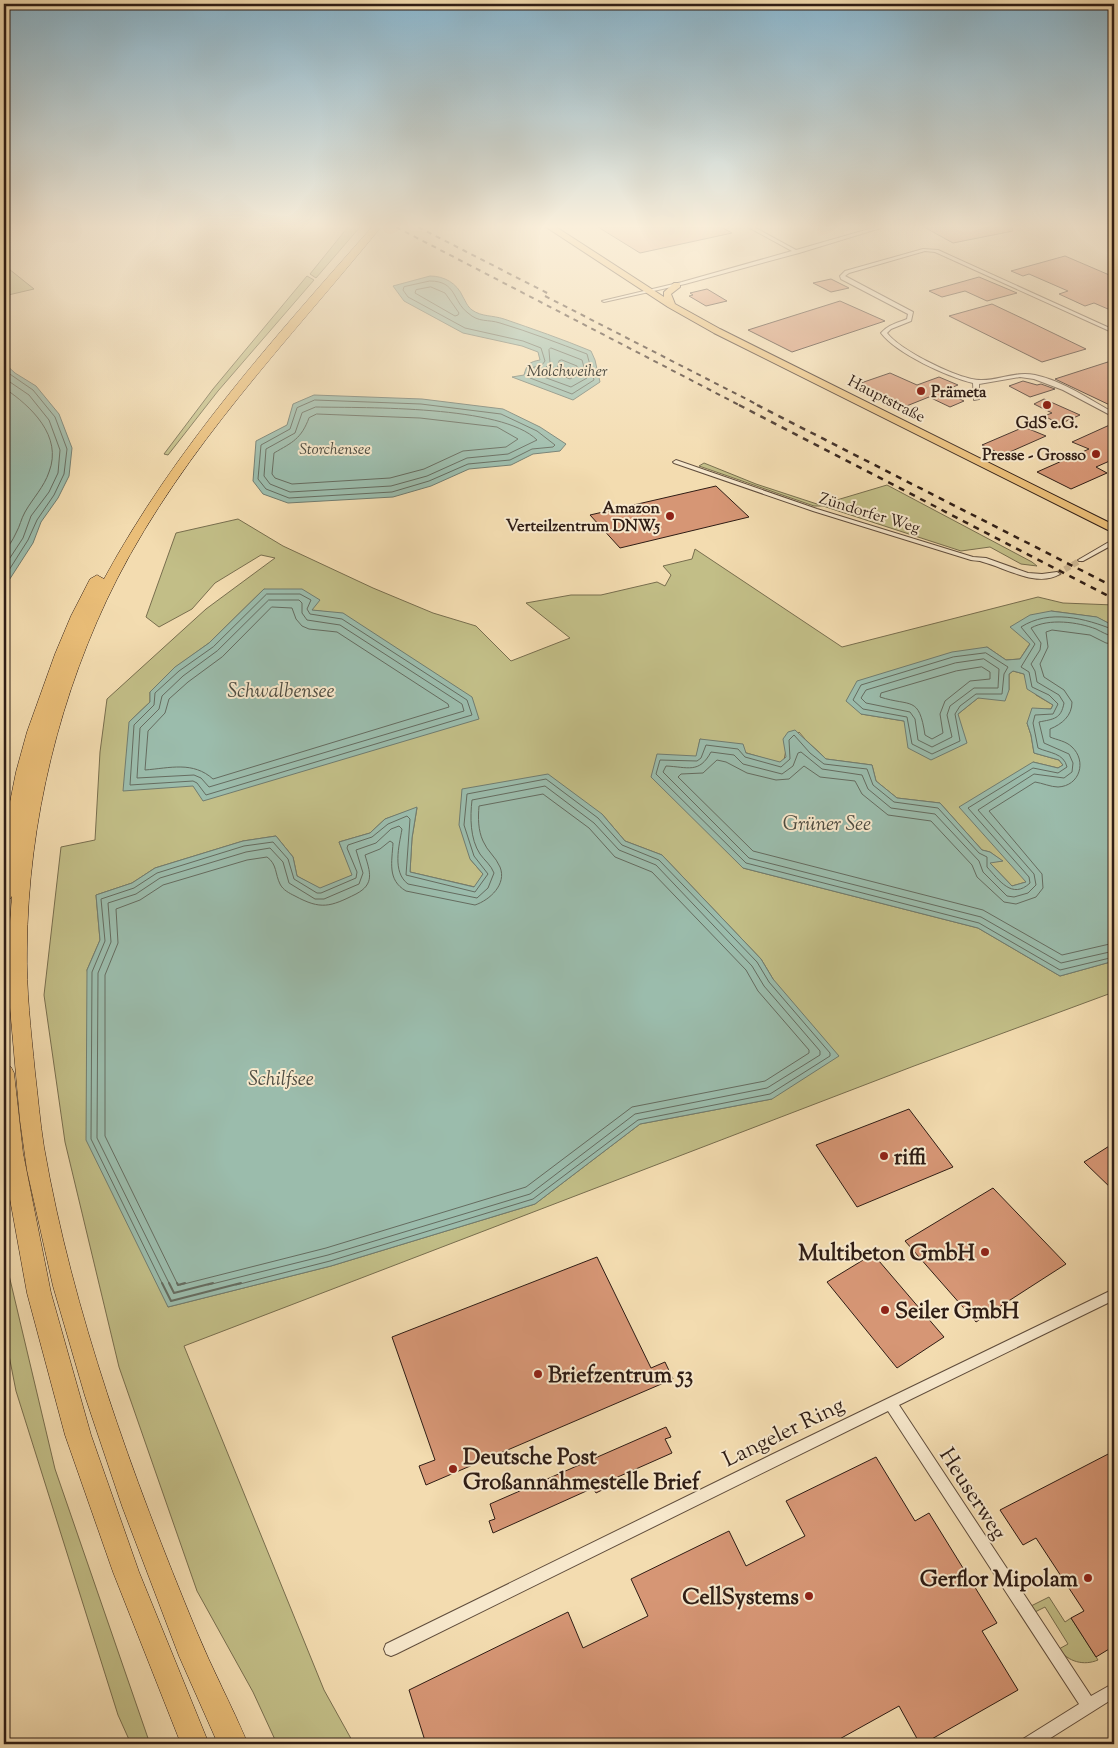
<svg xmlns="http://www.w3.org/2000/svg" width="1118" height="1748" viewBox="0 0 1118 1748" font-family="'Sorts Mill Goudy',serif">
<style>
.green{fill:#c2be87;stroke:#786e4e;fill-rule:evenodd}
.water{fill:#9bbcac;stroke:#707c70}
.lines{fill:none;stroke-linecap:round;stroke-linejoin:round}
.shore-far1{stroke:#656c60;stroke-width:1}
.shore{stroke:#656c60;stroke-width:2}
.building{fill:#d69675;stroke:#2f1d15}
.minor-tunnel{stroke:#ccb691;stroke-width:6;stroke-dasharray:6 3;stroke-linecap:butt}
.minor-casing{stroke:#604d3c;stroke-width:2}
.primary-casing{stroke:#2f1d15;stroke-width:2}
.motorway-casing{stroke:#2f1d15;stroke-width:1}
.minor{fill:#f7e8cc;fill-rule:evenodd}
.primary{fill:#eabe78;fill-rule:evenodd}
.motorway{fill:#eabe78;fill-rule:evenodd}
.rail-far1{stroke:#2f1d15;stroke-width:2;stroke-dasharray:5 5;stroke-linecap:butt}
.rail{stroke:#2f1d15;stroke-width:2.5;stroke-dasharray:6 6;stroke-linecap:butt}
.poi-dot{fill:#8f2418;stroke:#f7e8cc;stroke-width:2}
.labels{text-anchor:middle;stroke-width:4;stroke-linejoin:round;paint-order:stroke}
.far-water-label{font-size:16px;font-style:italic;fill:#4f4d42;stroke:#f7e8cc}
.far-poi-label{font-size:16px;font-weight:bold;fill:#2f1d15;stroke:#f7e8cc;text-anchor:end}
.far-street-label{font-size:16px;fill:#2f1d15;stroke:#f7e8cc}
.water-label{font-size:20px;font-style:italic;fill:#4f4d42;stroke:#f7e8cc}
.near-poi-label{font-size:22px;font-weight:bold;fill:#2f1d15;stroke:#f7e8cc;text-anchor:start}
.near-street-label{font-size:22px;fill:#2f1d15;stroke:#f7e8cc}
</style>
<rect width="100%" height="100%" fill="#f3dcb0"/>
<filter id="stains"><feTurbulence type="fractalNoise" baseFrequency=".004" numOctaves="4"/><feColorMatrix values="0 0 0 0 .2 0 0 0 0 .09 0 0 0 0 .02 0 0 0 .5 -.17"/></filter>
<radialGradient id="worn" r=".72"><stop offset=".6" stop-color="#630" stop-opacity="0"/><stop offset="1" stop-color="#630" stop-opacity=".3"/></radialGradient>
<g class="green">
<polygon points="348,227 360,227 316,278 310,274"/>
<polygon points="4,265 34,289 4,296"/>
<polygon points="307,276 314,280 218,391 168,455 164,454 213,389"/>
<polygon points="704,463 756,484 820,505 887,485 1032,562 1037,566 1021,564 990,547 961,551 823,506 814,506 699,466"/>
<path d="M238 519 283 546 373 588 433 613 476 626 511 661 570 638 526 603 571 595H601L657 582 665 586 671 575 663 566 692 559 695 549 842 647 1038 597 1063 603 1114 605V626L1096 617 1051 611 1020 659 1006 660 987 647 861 714 904 721 958 714 978 698 1009 690V674L1013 671 1024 674 1036 695 1053 705 1051 709H1046L1027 723 1031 735 1034 753 1059 760 1063 765 1058 768 1033 762 1026 882 1012 886 989 862 1002 861 990 852 982 850 940 803 897 798 876 781 872 765 826 759C817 749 807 743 799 732L786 750 784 760 780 763 700 739 697 756 743 868 978 928 1060 976 1114 961V992L914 1066 184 1346 324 1690 354 1744H277L253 1692 197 1591 119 1367 65 1142 44 995 61 847 95 840 100 752 107 699 206 609 275 558 261 555 215 583 192 609 159 627 146 617 176 533ZM264 589 311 610 327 612 129 722 150 702V692L176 667 209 643ZM417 808 412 838 410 872 475 887 483 874 470 859 602 814 625 841 662 855 761 959 773 979 772 1099 640 1124 535 1204 331 1266 168 1307 87 970 100 940 96 895 132 883 155 868 243 841 276 836 293 857 297 876 320 889 353 875 339 842 370 833 385 819Z"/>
<polygon points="4,1254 55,1469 150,1744 131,1744 118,1715 16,1391 4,1330"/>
<path d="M1049 1597 1065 1622 1071 1618 1098 1660C1084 1666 1068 1662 1059 1649L1068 1644 1045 1607 1035 1612 1031 1606Z"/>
</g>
<g class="water">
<path d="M430 276C444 276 457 283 463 297 466 302 467 306 472 310 482 317 492 315 504 319 533 329 562 339 591 351L595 360 600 382 573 400 512 377 524 375C527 364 529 362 540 360L538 352 522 346 463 333 404 301 393 286Z"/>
<polygon points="4,363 15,373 36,386 59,414 72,448 69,476 58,498 41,522 33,543 4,588"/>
<polygon points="314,395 422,399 503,409 540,427 566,444 560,451 533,454 511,465 469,469 431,486 393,497 288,503 263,494 253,481 256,441 287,425 293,404"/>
<polygon points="264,589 302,589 320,600 312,610 343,613 472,697 479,719 203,801 193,786 123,791 129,722 150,702 150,692 175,667 209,643"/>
<polygon points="1051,611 1097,617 1114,626 1114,961 1060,976 978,928 743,868 651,777 657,754 696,756 700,739 743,744 746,753 780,762 786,757 783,739 788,732 795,730 826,759 872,765 876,781 897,798 940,803 982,850 990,852 1003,861 990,863 1012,886 1026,882 959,807 1033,762 1058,768 1063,765 1059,760 1034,753 1031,735 1027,723 1032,708 1051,709 1053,705 1027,689 1024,674 1013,671 1009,674 1009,690 1005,701 978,698 958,714 967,743 931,760 908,748 904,721 861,714 846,701 857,681 952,652 987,647 1006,660 1020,659 1030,644 1010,627 1030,615"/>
<polygon points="548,774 602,814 625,841 662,855 761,959 773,979 839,1056 772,1099 640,1124 535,1204 331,1266 168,1307 86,1140 87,970 100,940 96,895 132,883 155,868 243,841 276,836 293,857 297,876 320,888 352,875 339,842 370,833 385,819 417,807 412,838 410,872 474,887 483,874 470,859 459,825 462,789"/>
</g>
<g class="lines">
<g class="shore-far1">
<path d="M430 281C457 281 452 301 468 313 479 323 488 319 500 323 530 332 558 343 587 354L594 380 572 394 530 378 531 368 542 365 545 361 541 348 523 341 465 328 408 297 403 290 404 287Z"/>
<polygon points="431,287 445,293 459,313 458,315 455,316 415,293 416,290"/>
<polygon points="551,348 582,360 587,378 571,387 541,376 541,372 550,363 549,350"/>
<polygon points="562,360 577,366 578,374 570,379 556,373 559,361"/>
<polyline points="4,370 33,390 55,417 67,449 64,474 54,495 37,520 28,540 4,578"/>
<polyline points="4,378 29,395 49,420 60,450 58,473 49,492 31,516 23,538 4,567"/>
<path d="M4 388C31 406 63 436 49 472 44 487 33 498 25 512 21 519 20 526 16 533 13 540 8 547 4 553"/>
<polygon points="315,400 421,404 501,414 537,431 555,445 553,447 532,449 510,460 468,464 429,481 392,492 289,498 266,489 258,479 261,445 290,429 297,408"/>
<path d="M316 407C366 408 502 405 537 440L508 454 467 458 427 476 391 486 290 492 270 484 264 476 266 449 295 433 302 413Z"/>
<path d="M317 414 420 418 497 427 518 439 506 447 463 451 424 469 390 478 292 484 275 478 272 474 274 453C293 442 301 439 309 418Z"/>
<polygon points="267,594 300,594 311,600 307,609 310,614 342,619 467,700 472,715 206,795 197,783 193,781 130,785 134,725 154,705 155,693 179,671 213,647"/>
<polygon points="269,600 299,600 302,603 302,613 307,620 340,625 462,704 464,711 209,787 201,778 194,775 137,778 140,728 159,709 162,696 183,676 217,651"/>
<path d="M272 607 292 608 296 619 302 626 309 629 337 632 448 704 449 707 213 779C193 761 170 768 145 770L148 731 165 713 169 699 188 682 222 657Z"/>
<path d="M1114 630C1085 618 1049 609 1021 627L1035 644 1021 667 1029 672 1032 687 1049 695 1058 704 1053 714 1035 715 1033 723 1038 748C1049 753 1064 753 1067 767L1058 773 1033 768 968 808 1029 877 1030 883C1012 900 999 880 987 867V857L979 853 938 808 894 802 873 785 867 769 824 764 810 753 794 735 789 740 790 759 781 767 745 757 738 749 706 745 701 758 697 761 660 760 656 774 746 863 979 923 1060 970 1114 957"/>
<path d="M1114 637C1107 635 1102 632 1096 629 1078 622 1049 618 1031 628L1041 643 1040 650 1031 664 1035 671 1037 682 1059 695 1064 703C1061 719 1054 719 1039 722L1044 743 1069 754 1073 763 1072 772 1064 778 1034 774 978 810 1034 874 1036 885 1028 893 1014 897 1007 896 983 872 979 861 935 814 891 808 868 789 862 775 822 769 801 752 798 753 793 766 782 774 743 764 734 755 711 752C699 774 688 767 666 766L663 772 749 858 981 917 1061 963 1114 951"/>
<path d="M1114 644 1106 643 1090 635 1052 630 1046 632 1048 647 1040 664 1044 677 1064 690 1072 702C1072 716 1062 724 1050 729V737C1057 740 1066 741 1072 747 1087 761 1080 786 1058 787 1051 787 1042 783 1035 782L989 811 1042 874 1043 888 1036 897 1016 904 1004 902 977 877 972 865 931 821 888 815 862 794 855 781 820 777 804 766 789 779 776 780 747 773 726 762 717 760 703 773 681 774 678 777 753 851 983 910 1062 955 1114 943"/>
<polygon points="986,653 1008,667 1004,674 1002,694 976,694 960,706 955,714 960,741 932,754 912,744 907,717 863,709 853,700 861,685 953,657"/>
<polygon points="984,659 999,669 998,688 974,688 950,706 947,715 952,737 932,747 918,740 915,719 910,712 866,703 861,698 866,690 955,663"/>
<path d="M982 667 990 672V679L970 681 945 701 940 714 943 733 932 739 925 735C919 695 911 707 880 697L881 693 956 671Z"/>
<polyline points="163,1285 91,1139 92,972 105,941 101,899 134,888 157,873 244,846 273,842 288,859 294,879 317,893 321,893 356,878 357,872 347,848 348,845 372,837 388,824 407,816 410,819 406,875 475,892 488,874 474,856 464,825 467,794 546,779 598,818 622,845 659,860 757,962 769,982 830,1053 830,1056 770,1094 638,1120 533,1199 330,1261 236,1285"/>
<path d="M170 1285 97 1138 98 973 111 942 108 903 136 894 160 878 246 852 270 848 283 862 289 883 315 899H324L359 884 363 873 356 850 376 843 391 829 399 826 402 829C399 846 392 872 408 884L477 898 488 888 494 873C491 865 485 861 480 854 470 839 470 817 472 800L545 786 594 823 619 850 656 865 752 966 764 986 820 1051V1055L767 1088 635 1114 530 1194 328 1255 208 1285"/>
<path d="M178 1285 105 1136V975L118 943 116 909 140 900 163 885 247 860 267 857C277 864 275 874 280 884 283 890 289 893 295 896 321 910 330 907 356 894 375 884 370 872 365 855L380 849 390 841 393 843C392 862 387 880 406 891L475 905C490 900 507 884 500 867 496 857 487 851 483 841 478 830 478 818 479 806L543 794 589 828 615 857 652 872 746 970 758 991 809 1050V1053L765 1081 632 1107 526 1187 326 1248 180 1285"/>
</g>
<g class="shore">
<polyline points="162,1283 171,1301 241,1283"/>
<polyline points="169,1283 174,1293 213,1283"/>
<polyline points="177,1283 178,1285 185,1283"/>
</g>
</g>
<g class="building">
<polygon points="598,227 721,227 732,233 640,253"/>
<polygon points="924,227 1012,227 1013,231 953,243"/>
<polygon points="1065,256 1114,277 1114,307 1108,309 1094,303 1085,306 1059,294 1068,291 1029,274 1023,276 1011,271"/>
<polygon points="979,277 1017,293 987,301 965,291 942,297 929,291"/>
<polygon points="831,279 849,288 831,292 813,283"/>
<polygon points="707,289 727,301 706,306 689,296 693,295 690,293"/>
<polygon points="840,301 885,321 792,352 748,330"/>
<polygon points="992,304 1028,321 1086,349 1042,362 949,316"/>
<polygon points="1114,360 1114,407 1055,379"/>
<polygon points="890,373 917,385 939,377 958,385 943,391 964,401 950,407 929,397 904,407 858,384"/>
<polygon points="1023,381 1037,385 1041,384 1055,389 1030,397 1009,386"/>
<polygon points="1044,399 1080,415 1060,424 1044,416 1052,413 1034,404"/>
<polygon points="1114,423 1114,459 1096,467 1107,473 1071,489 1037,472 1089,449 1072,442"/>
<polygon points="1024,427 1046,436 1003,455 982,445"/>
<polygon points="716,486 749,517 620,548 590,515"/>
<polygon points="909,1109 953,1167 857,1207 816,1145"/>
<polygon points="1114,1143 1114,1191 1084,1162"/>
<polygon points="993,1188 1066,1264 976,1322 905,1241"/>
<polygon points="873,1254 944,1337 897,1368 827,1282"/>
<polygon points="597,1257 651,1368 665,1362 673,1379 426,1485 419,1466 435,1460 392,1337"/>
<polygon points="666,1427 671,1437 665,1439 672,1453 602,1484 604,1489 596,1493 593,1488 493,1533 489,1521 495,1519 490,1504"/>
<polygon points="1114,1451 1114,1646 1096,1657 1071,1618 1084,1611 1036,1538 1023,1545 1000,1510"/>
<polygon points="876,1457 915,1521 929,1513 997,1623 982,1631 1018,1690 923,1744 920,1744 899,1706 836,1741 837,1744 426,1744 409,1690 568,1612 583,1648 648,1616 631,1579 729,1531 746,1566 805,1536 786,1501"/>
</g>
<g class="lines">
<polyline class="minor-tunnel" points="1057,574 1081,560"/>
<g class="minor-casing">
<g id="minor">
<polygon points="748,227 754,227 796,250 876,227 884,227 799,253 685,284 604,302 602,301 682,282 792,251"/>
<path d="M923 249 938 250 1114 330V333L935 252 925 251 849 273 845 276 913 312 911 321 891 329 887 333C900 350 960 381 982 380 1000 380 1016 371 1035 375 1063 381 1089 399 1114 413V417L1063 390 1034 379 1020 377 979 384V399L974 400 973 383C948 377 897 354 881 333 888 325 897 323 907 319L908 314 841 279 840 276 845 271Z"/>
<path d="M676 460 817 509 973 557 986 558 1028 573 1042 574 1057 572 1060 574C1037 588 1006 568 983 562 979 560 975 561 971 560L813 511 674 463 673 462Z"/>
<polygon points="1114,539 1114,544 1083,561 1079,561 1078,560"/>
<polygon points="1114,1289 1114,1300 899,1405 1091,1696 1114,1683 1114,1698 1041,1744 1021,1744 1023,1739 1079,1704 888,1411 396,1654 391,1656 386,1654 384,1649 386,1644 771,1455"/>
</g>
</g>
<g class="primary-casing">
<polygon id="primary" points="546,227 556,227 664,297 664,292 674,283 680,283 680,287 671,294 675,304 720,329 1114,525 1114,531 1108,530 714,333 668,307"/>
</g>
<g class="motorway-casing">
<g id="motorway">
<path d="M372 227H381C288 341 185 447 117 579 60 691 28 822 27 948 26 990 31 1031 35 1072 38 1097 40 1122 44 1147 73 1313 132 1475 196 1630 212 1669 232 1706 248 1744H218L179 1656 122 1506 85 1396 53 1286 27 1170 20 1120 8 985V948L12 896 10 899 4 900V832L16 772 27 732 55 654 71 616 90 579 97 575 104 579C175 448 274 338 372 227Z"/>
<polygon points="4,1065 11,1067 14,1073 23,1153 51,1293 91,1435 139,1572 209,1744 181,1744 113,1572 65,1435 27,1293 4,1166"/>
</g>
</g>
<use href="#minor" class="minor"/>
<use href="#primary" class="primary"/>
<use href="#motorway" class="motorway"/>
<g class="rail-far1">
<polyline points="396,227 741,406"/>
<polyline points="418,227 551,295"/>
<polyline points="545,296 760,406"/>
</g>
<g class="rail">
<polyline points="739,405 1114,599"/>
<polyline points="757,405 1114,587"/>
</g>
</g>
<linearGradient id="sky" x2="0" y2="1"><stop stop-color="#89b7d0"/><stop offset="0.48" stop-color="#faefdb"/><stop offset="1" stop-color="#faefdb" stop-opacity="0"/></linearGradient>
<rect width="1118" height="472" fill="url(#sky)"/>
<g class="poi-dot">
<circle cx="921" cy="391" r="5"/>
<circle cx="1047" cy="405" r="5"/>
<circle cx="1096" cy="454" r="5"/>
<circle cx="670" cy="516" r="5"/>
<circle cx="884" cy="1156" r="5"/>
<circle cx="985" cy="1252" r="5"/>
<circle cx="885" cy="1310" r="5"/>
<circle cx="538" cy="1374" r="5"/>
<circle cx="453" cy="1469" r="5"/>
<circle cx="1088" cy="1578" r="5"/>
<circle cx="809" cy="1596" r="5"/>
</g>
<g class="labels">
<g class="far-water-label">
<text x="567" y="376">Molchweiher</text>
<text x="335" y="454">Storchensee</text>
</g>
<g class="far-poi-label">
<text x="931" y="397" text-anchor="start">Prämeta</text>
<text x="1047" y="428" text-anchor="middle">GdS e.G.</text>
<text x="1086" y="460">Presse - Grosso</text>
<text x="660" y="513">Amazon<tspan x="660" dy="18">Verteilzentrum DNW5</tspan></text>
</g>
<g class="far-street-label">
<text transform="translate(887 398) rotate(27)" y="6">Hauptstraße</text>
<text transform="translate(870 512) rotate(17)" y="6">Zündorfer Weg</text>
</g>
<g class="water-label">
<text x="281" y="697">Schwalbensee</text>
<text x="827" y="830">Grüner See</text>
<text x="281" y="1085">Schilfsee</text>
</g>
<g class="near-poi-label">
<text x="894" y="1164">riffi</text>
<text x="975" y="1260" text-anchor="end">Multibeton GmbH</text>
<text x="895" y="1318">Seiler GmbH</text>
<text x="548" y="1382">Briefzentrum 53</text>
<text x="463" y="1464">Deutsche Post<tspan x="463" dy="25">Großannahmestelle Brief</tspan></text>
<text x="1078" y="1586" text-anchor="end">Gerflor Mipolam</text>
<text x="799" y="1604" text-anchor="end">CellSystems</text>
</g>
<g class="near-street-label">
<text transform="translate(783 1431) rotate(-26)" y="8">Langeler Ring</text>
<text transform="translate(974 1493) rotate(57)" y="8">Heuserweg</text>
</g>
</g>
<rect width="1118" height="1748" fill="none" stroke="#f3dcb0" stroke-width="20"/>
<rect x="5" y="5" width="1108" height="1738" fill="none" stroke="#2f1d15" stroke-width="2.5"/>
<rect x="10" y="10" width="1098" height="1728" fill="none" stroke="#2f1d15"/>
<rect width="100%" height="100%" filter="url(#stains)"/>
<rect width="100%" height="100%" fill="url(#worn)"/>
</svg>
